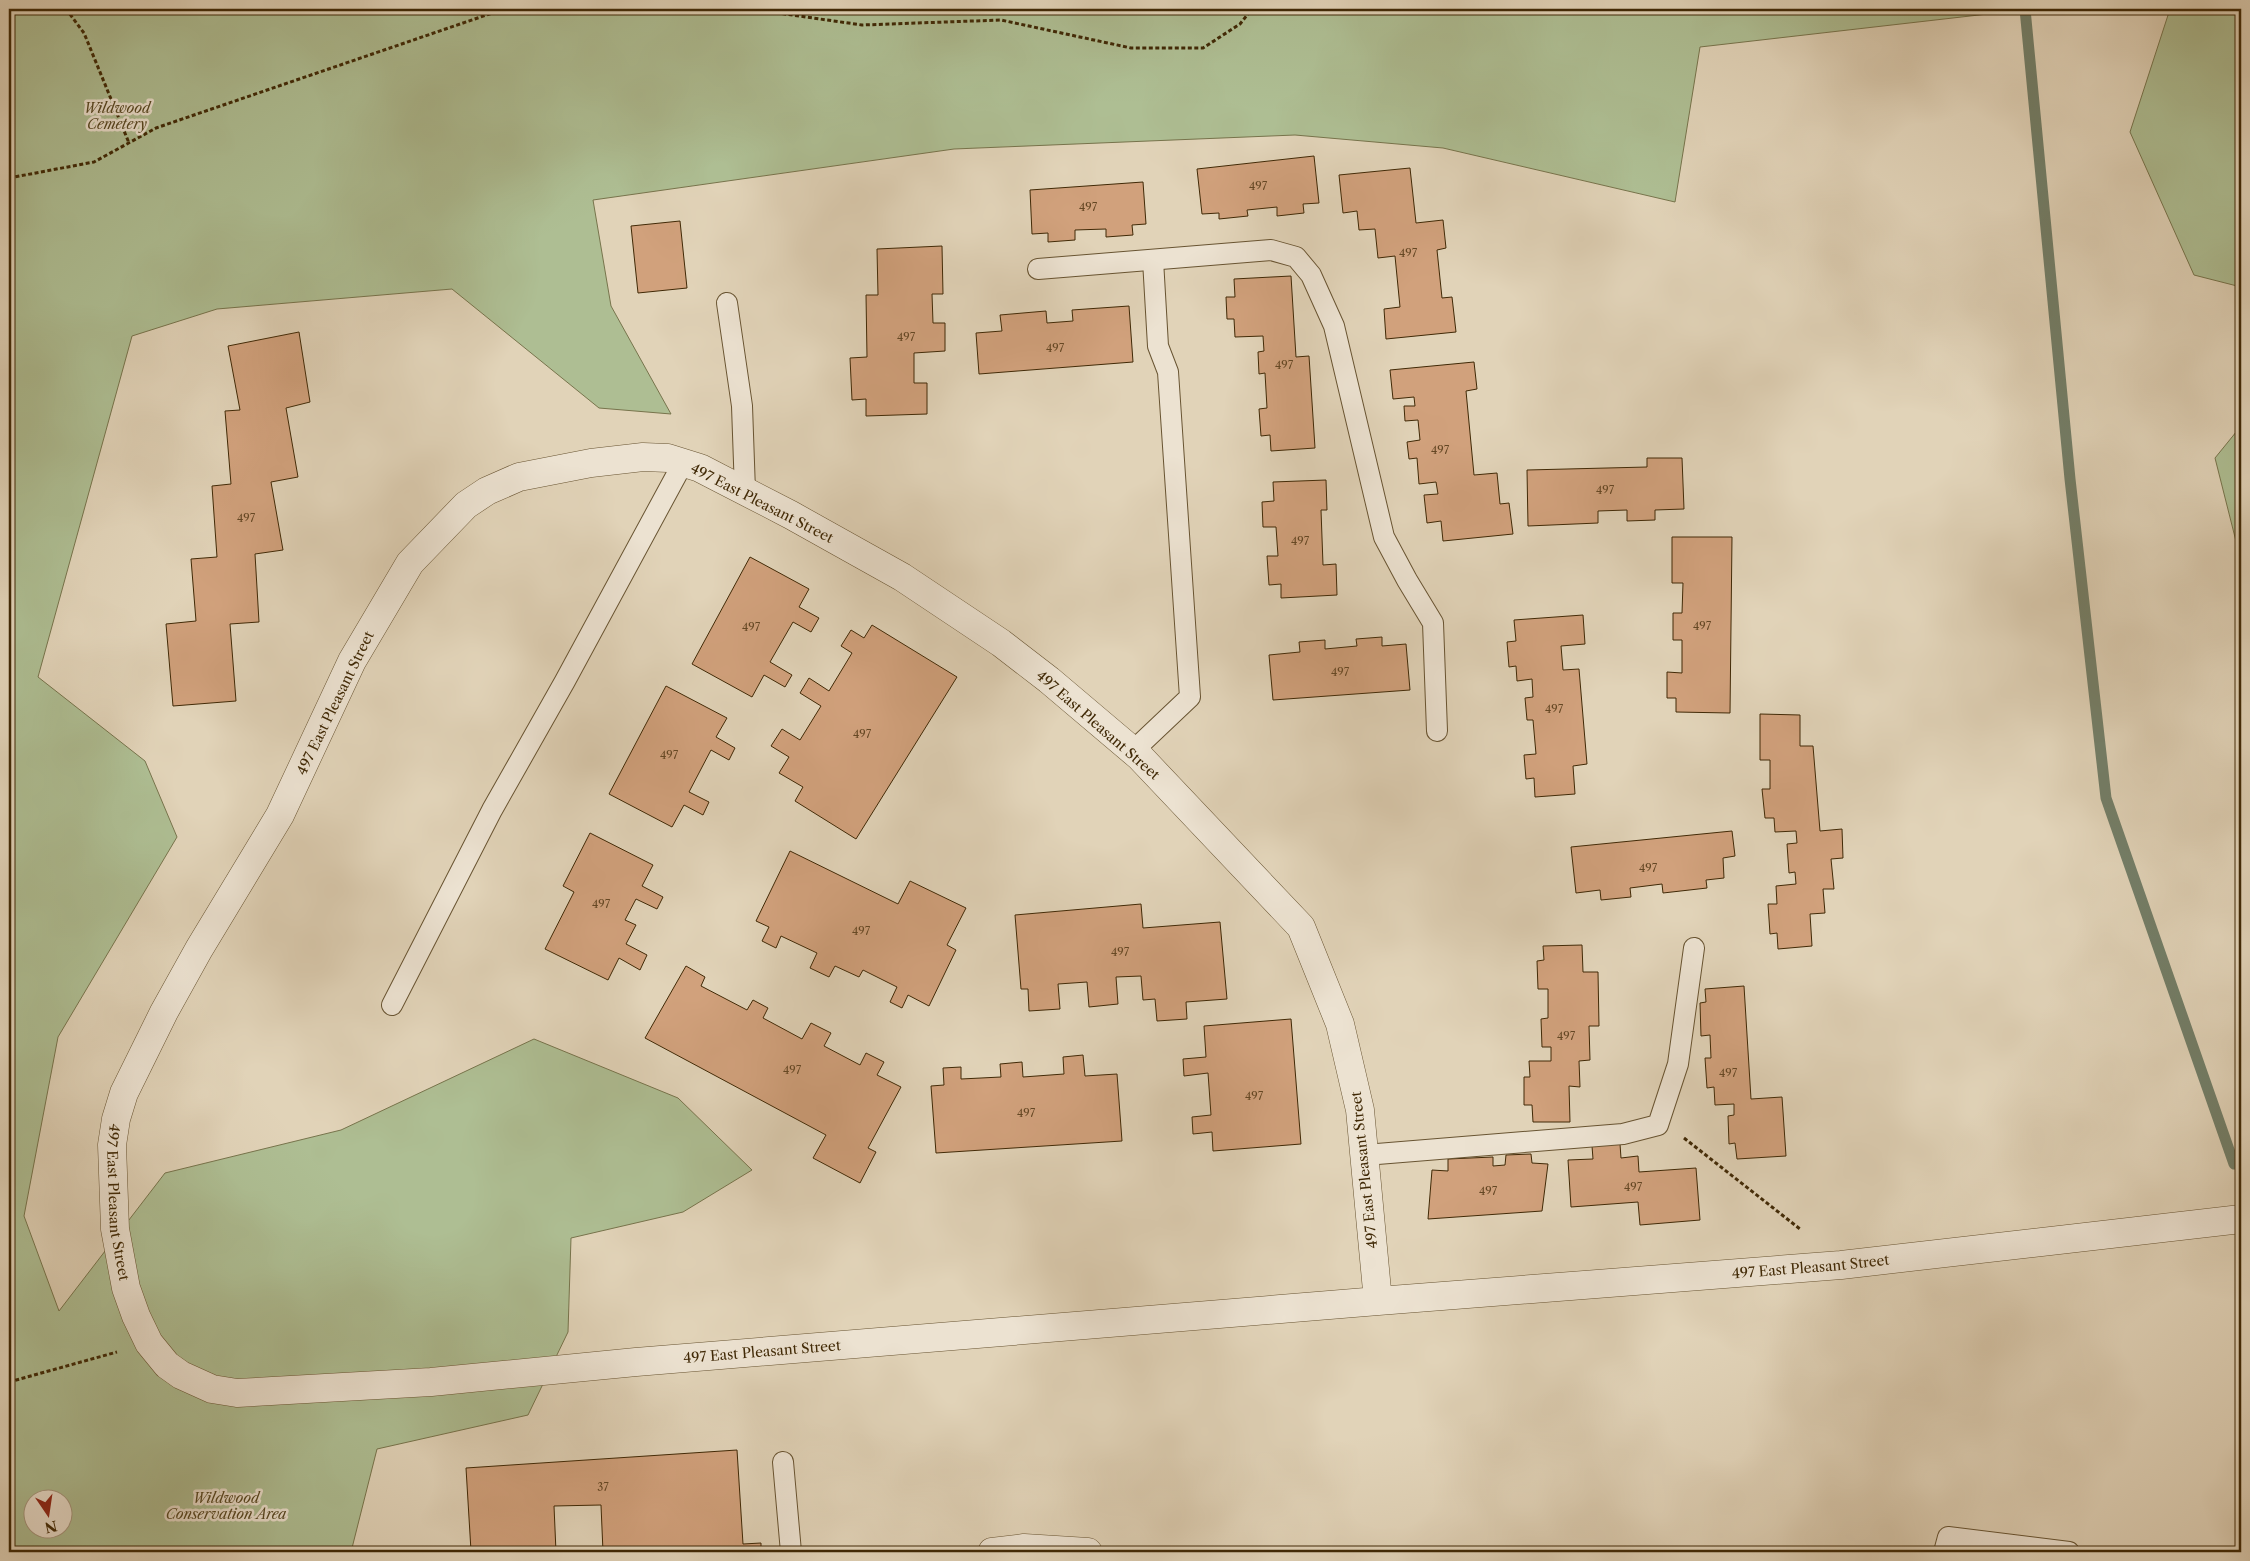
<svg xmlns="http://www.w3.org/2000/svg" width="2250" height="1561" viewBox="0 0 2250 1561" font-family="'Libre Caslon Text',serif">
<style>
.green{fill:#aebe93;stroke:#77744c;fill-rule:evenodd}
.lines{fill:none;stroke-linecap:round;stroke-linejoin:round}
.stream{stroke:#737f69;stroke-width:11}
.building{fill:#d1a17c;stroke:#402906}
.service-casing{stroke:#685432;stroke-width:22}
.minor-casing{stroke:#685432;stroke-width:29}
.path{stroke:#402906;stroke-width:3;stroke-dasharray:4 2.5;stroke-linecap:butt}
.service{stroke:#ece2d1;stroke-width:20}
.minor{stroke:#ece2d1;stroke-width:28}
.labels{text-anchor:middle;stroke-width:5;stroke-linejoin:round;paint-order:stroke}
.number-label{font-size:11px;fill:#644724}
.park-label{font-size:14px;font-style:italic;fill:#564722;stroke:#ece2d1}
.street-label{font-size:14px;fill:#402906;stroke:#ece2d1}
</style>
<rect width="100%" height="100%" fill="#e1d3b8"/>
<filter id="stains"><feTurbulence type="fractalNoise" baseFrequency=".004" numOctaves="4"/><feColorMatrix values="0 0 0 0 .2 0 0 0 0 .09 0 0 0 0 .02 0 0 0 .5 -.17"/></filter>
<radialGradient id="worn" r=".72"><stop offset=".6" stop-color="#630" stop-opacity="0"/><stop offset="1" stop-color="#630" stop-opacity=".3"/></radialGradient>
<g class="green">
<path d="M9 9H2004L2005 12 1700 47 1675 202 1443 148 1295 135 954 149 593 200 611 306 671 414 599 408 452 289 217 309 132 336 38 677 145 761 177 837 58 1037 24 1216 59 1311 165 1173 341 1130 534 1039 678 1098 752 1170 683 1212 571 1238 568 1332 528 1415 377 1449 351 1552H9ZM32 1498H62V1528H32Z"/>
<polygon points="2170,9 2241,9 2241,287 2194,275 2130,132"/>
<polygon points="2241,426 2241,561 2215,458"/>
</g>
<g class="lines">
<polyline class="stream" points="2025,9 2070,479 2106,798 2234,1164"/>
</g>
<g class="building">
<polygon points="1314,156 1319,203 1303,204 1304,213 1277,216 1277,207 1247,210 1248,216 1219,219 1219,213 1202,214 1197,169"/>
<polygon points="1410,168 1416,223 1443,220 1446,248 1437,250 1442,298 1452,297 1456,332 1386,339 1384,309 1400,307 1395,256 1378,258 1375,229 1359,230 1357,211 1343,213 1339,175"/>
<polygon points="1143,182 1146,224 1132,225 1133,235 1106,237 1106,229 1075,230 1075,240 1048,242 1048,233 1032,234 1030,190"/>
<polygon points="680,221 687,288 638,293 631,226"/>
<polygon points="942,246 943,294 932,294 933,323 945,323 945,351 914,353 914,383 927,383 927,414 866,416 866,399 852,400 850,358 867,357 866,295 878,295 877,249"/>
<polygon points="1291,276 1296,357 1309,356 1315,448 1271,451 1270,435 1261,436 1259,409 1267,408 1265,373 1259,374 1258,352 1264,351 1263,336 1235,337 1234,319 1227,319 1226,297 1235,297 1234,279"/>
<polygon points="1129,306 1133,362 979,374 976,333 1002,331 1000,315 1046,311 1047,323 1073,321 1072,310"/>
<polygon points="299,332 310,402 286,408 298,477 271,482 283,550 255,554 259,622 230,624 236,701 173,706 166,624 196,621 191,559 217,557 212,486 231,484 225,411 240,410 228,346"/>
<polygon points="1474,362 1477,389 1466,391 1474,475 1497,473 1500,504 1509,503 1513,534 1443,541 1441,521 1427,523 1424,495 1438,494 1436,482 1419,484 1417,458 1409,459 1407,442 1420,440 1418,420 1405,421 1404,406 1415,406 1414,397 1393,399 1390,370"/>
<polygon points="1647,458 1682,458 1684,509 1655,510 1655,520 1627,521 1627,510 1598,511 1598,523 1528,526 1527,470 1647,467"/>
<polygon points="1326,480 1327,510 1321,510 1323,565 1336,564 1337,595 1281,598 1281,584 1269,585 1267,556 1278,556 1276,527 1263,527 1262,502 1274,501 1273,482"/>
<polygon points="1672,537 1732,537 1730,713 1676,712 1676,698 1667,698 1667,672 1682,673 1682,640 1673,640 1673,613 1682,613 1683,583 1672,583"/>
<polygon points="750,557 809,589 799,607 819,618 811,632 793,622 770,662 792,675 785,687 764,675 752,697 692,664"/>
<polygon points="1583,615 1585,644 1561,646 1563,670 1579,669 1587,764 1573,766 1575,794 1535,797 1534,778 1526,779 1524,755 1536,754 1533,720 1527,720 1525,698 1533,697 1532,679 1517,681 1516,666 1509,667 1507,642 1516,641 1514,620"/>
<polygon points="872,625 957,677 856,839 795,801 803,787 779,773 789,757 771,746 782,729 800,740 821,706 800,693 809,678 829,691 852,653 841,646 851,630 864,638"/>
<polygon points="1382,637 1382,646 1406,644 1410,690 1273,700 1269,655 1300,652 1299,642 1325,640 1325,649 1357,646 1356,639"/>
<polygon points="666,686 727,718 716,737 735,748 729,760 711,750 689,792 709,802 703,815 684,805 672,827 609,794"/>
<polygon points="1760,714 1800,715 1800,746 1813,746 1820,831 1842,829 1843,858 1831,859 1834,889 1823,889 1825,913 1810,914 1812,946 1778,949 1777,933 1770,934 1768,904 1777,904 1776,886 1796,884 1795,872 1789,873 1787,844 1797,843 1796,831 1775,832 1774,818 1765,818 1762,789 1770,789 1770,760 1760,760"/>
<polygon points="1732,831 1735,856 1723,858 1724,878 1706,880 1707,888 1663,893 1662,884 1630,888 1631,897 1601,900 1600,890 1576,893 1571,847"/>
<polygon points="590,833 653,865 642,886 663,897 657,909 636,899 625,920 636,925 626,944 647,955 640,970 619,958 608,980 545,949 574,892 563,886"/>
<polygon points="790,851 898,904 910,881 966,908 947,945 956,950 929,1006 908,995 902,1008 890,1002 897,987 863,970 859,977 835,966 829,977 810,968 817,953 781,936 776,948 762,941 769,927 756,921"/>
<polygon points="1141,904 1143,928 1220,922 1227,999 1186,1002 1187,1019 1157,1021 1155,999 1143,1000 1141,976 1116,977 1118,1004 1089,1007 1087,982 1058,984 1060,1009 1029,1011 1028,989 1021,989 1015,915"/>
<polygon points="1582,945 1583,972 1598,972 1599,1026 1589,1026 1590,1060 1579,1061 1580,1087 1569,1086 1570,1122 1533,1122 1532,1105 1524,1105 1524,1077 1530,1077 1529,1061 1551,1061 1551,1047 1542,1047 1541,1019 1548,1018 1548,989 1538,989 1537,961 1544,960 1543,946"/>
<polygon points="686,966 705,977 701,986 747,1010 753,1000 768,1008 763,1018 802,1039 811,1023 831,1033 824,1046 860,1065 866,1053 884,1062 877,1075 901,1087 868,1148 876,1152 860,1183 813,1158 826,1135 645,1038"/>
<polygon points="1744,986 1751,1099 1782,1097 1786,1156 1737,1159 1735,1143 1729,1144 1728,1116 1734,1115 1734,1104 1715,1105 1714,1087 1707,1088 1705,1058 1711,1058 1710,1035 1701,1036 1700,1003 1706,1002 1705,989"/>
<polygon points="1291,1019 1301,1144 1213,1151 1212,1132 1193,1134 1192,1117 1211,1115 1208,1073 1184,1076 1183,1059 1206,1057 1204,1026"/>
<polygon points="1083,1055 1085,1076 1117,1074 1122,1141 936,1153 931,1086 944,1085 943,1068 961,1067 961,1079 1001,1077 1000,1064 1022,1062 1023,1077 1064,1074 1063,1057"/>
<polygon points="1620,1144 1621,1158 1638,1156 1639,1172 1696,1168 1700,1220 1640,1225 1638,1202 1571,1207 1568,1160 1593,1159 1592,1146"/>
<polygon points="1531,1154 1532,1163 1548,1164 1542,1211 1428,1219 1432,1170 1448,1171 1448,1159 1493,1157 1493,1166 1505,1165 1506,1155"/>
<polygon points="737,1450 743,1544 761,1543 761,1552 603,1552 601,1505 554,1506 556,1552 508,1552 508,1548 471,1551 466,1468"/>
</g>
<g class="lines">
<g class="service-casing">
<g id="service">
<polyline points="1038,269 1271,250 1296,257 1311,275 1334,326 1384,537 1407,580 1433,623 1437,731"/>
<polyline points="727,303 742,406 745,491"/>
<polyline points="1133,751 1190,697 1168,372 1158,346 1153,260"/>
<polyline points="392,1005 492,810 565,681 683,463"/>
<polyline points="1365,1155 1623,1134 1658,1125 1678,1064 1694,948"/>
<polyline points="783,1462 791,1552"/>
<polyline points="1944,1552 1948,1537 2069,1552"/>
</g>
</g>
<g class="minor-casing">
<g id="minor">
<path id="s1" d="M1378 1301 1360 1110 1340 1024 1301 927 1140 757 1049 680 1001 643 902 577 791 515 700 468 668 458 643 457 591 463 519 477 487 491 466 505 410 563 352 661 280 815 199 949 164 1012 124 1093 116 1119 112 1145 115 1229 126 1288 136 1316 149 1343 167 1365 181 1375 212 1389 237 1393 431 1382 636 1362 1378 1301 1841 1265 2241 1219"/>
<polyline points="992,1552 1024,1548 1088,1552"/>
</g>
</g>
<g class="path">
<polyline points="66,9 84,33 129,143"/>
<polyline points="750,9 862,25 1001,20 1131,48 1203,48 1240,24 1252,9"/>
<polyline points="9,178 94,162 156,128 504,9"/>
<polyline points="1684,1138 1800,1229"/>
<polyline points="9,1382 117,1352"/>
</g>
<use href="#service" class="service"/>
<use href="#minor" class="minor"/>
</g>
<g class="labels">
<g class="number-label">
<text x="1258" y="190">497</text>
<text x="1088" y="211">497</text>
<text x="1408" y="257">497</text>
<text x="906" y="341">497</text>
<text x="1055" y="352">497</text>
<text x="1284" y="369">497</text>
<text x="1440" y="454">497</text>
<text x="1605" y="494">497</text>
<text x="246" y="522">497</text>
<text x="1300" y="545">497</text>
<text x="1702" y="630">497</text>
<text x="751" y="631">497</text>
<text x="1340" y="676">497</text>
<text x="1554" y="713">497</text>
<text x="862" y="738">497</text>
<text x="669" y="759">497</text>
<text x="1648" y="872">497</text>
<text x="601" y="908">497</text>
<text x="861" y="935">497</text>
<text x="1120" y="956">497</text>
<text x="1566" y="1040">497</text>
<text x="792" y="1074">497</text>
<text x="1728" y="1077">497</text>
<text x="1254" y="1100">497</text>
<text x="1026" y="1117">497</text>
<text x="1633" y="1191">497</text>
<text x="1488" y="1195">497</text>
<text x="603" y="1491">37</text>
</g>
<g class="park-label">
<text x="117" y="113">Wildwood<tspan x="117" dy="16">Cemetery</tspan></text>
<text x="226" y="1503">Wildwood<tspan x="226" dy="16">Conservation Area</tspan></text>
</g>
<g class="street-label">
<text transform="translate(762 503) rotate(27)" y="5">497 East Pleasant Street</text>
<text transform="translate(335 703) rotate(-64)" y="5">497 East Pleasant Street</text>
<text transform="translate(1098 725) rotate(41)" y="5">497 East Pleasant Street</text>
<text transform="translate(1364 1170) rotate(-96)" y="5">497 East Pleasant Street</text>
<text dy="5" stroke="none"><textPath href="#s1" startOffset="2186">497 East Pleasant Street</textPath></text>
<text dy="5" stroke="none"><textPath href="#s1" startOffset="4016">497 East Pleasant Street</textPath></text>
<text dy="5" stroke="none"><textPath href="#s1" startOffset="2964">497 East Pleasant Street</textPath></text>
</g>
</g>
<rect width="2250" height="1561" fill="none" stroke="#e1d3b8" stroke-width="30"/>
<rect x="10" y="10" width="2230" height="1541" fill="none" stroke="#402906" stroke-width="2.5"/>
<rect x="15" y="15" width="2220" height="1531" fill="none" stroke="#402906"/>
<g transform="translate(48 1514) rotate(167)"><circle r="24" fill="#ece2d1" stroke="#a79880"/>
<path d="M0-4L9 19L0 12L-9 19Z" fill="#8f2418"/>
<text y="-8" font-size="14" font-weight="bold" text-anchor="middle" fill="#402906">N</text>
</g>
<rect width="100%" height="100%" filter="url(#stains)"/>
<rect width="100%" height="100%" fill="url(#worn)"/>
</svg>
